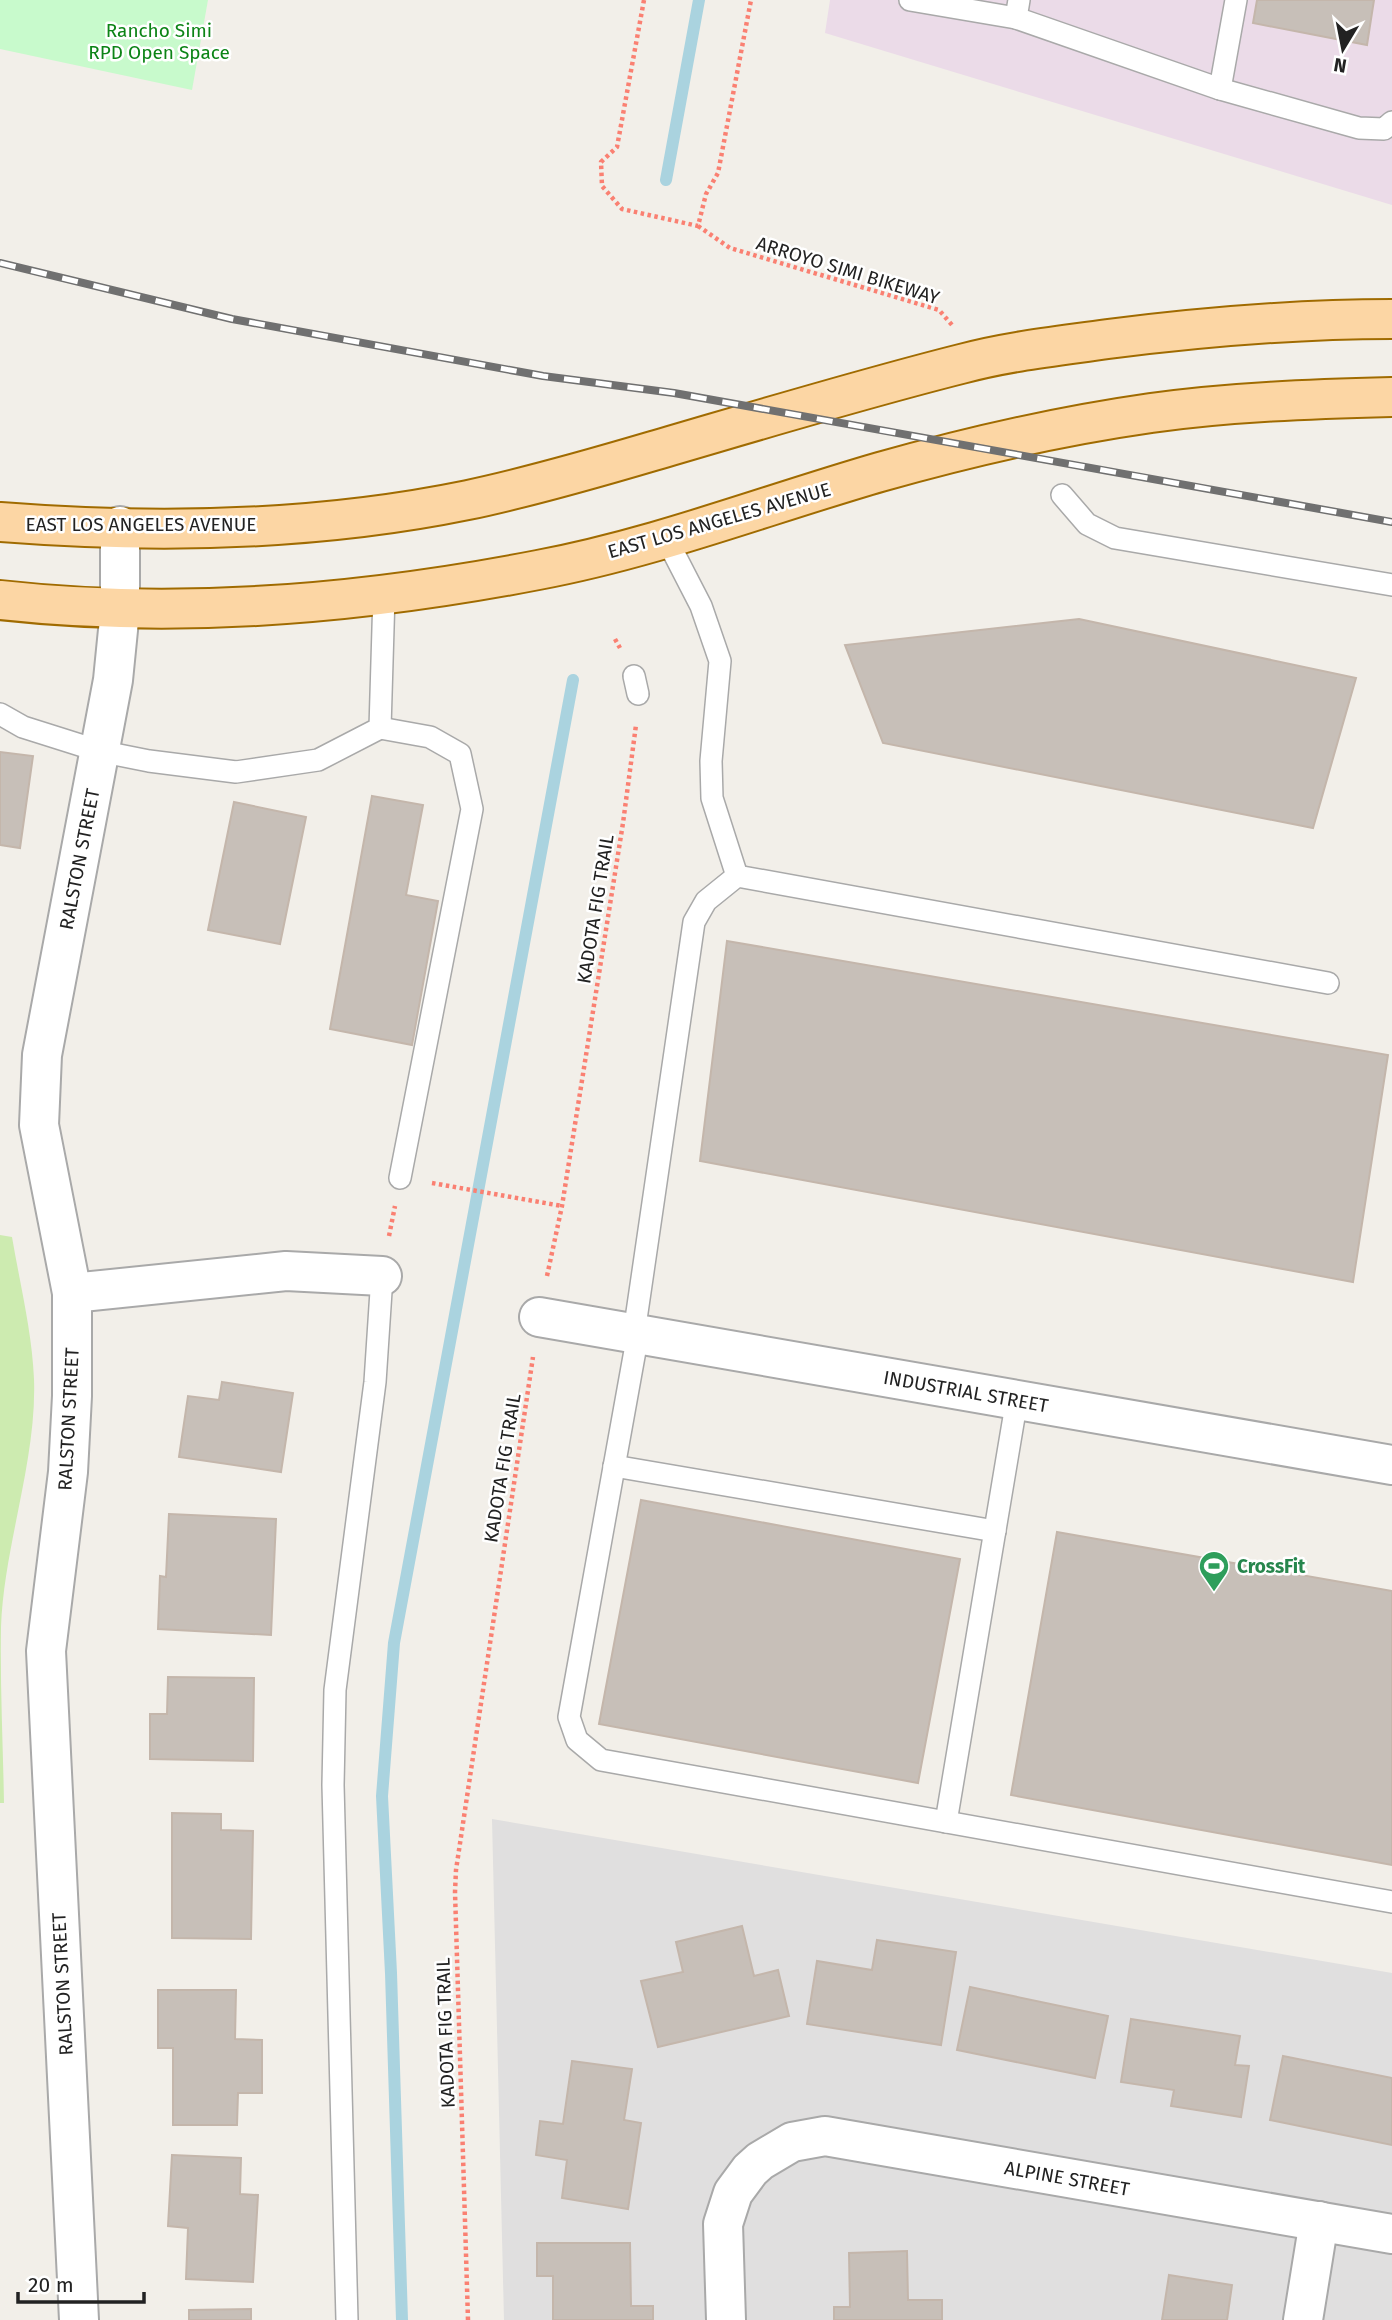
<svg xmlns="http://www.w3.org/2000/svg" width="1392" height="2320" viewBox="0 0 1392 2320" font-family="'Fira Sans',sans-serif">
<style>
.residential{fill:#e0dfdf}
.industrial{fill:#ebdbe8}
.grass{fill:#cdebb0}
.park{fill:#c8facc}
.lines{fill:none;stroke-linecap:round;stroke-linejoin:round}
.stream{stroke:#aad3df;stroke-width:12}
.building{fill:#c7bfb8;stroke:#c4b6ab;stroke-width:2}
.service-casing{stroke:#a9a9a9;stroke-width:24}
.minor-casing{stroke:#a9a9a9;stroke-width:42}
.primary-casing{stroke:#a06b00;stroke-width:42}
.path{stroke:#fa8072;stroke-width:4.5;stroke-dasharray:3.5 3.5;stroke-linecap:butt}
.service{stroke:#fff;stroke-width:21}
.minor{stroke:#fff;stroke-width:38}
.primary{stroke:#fcd6a4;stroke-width:38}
.rail-casing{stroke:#707070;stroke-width:8}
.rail{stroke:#fff;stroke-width:5;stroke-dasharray:16;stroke-linecap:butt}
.labels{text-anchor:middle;stroke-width:5;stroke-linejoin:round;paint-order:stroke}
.park-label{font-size:19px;fill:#0c8416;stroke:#fff}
.street-label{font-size:19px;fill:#222;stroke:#fff}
.leisure-label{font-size:19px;font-weight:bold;fill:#27864d;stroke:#fff;text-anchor:start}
</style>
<rect width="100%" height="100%" fill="#f2efe9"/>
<polygon class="residential" points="492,1819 1392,1973 1392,2320 504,2320"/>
<polygon class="industrial" points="830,0 1392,0 1392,205 825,33"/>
<path class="grass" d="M0 1235 12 1237C20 1284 32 1332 34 1379 37 1460 4 1545 1 1627 0 1685 3 1744 4 1803H0Z"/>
<polygon class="park" points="0,0 208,0 192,90 0,49"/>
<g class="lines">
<g class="stream">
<polyline points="666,180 699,0"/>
<polyline points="402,2320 391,1973 382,1796 394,1643 573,680"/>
</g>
</g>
<g class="building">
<polygon points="1257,0 1374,0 1367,45 1253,23"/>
<polygon points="1079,619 1356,678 1313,828 883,743 845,645"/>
<polygon points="0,752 33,756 20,848 0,845"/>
<polygon points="372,796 423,805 406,895 438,901 412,1045 330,1029"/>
<polygon points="234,802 306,817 280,944 208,930"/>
<polygon points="727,941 1388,1055 1353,1282 700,1161"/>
<polygon points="222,1382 293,1393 281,1472 179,1457 188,1396 219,1400"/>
<polygon points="641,1500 960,1559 918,1783 599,1724"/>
<polygon points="169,1514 276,1519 271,1635 158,1629 160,1576 166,1577"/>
<polygon points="1057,1532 1392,1591 1392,1865 1011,1795"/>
<polygon points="168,1677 254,1678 253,1761 150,1759 150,1714 167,1714"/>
<polygon points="172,1813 221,1814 221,1830 253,1831 251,1939 172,1938"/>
<polygon points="742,1926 754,1976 778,1970 789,2016 658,2047 641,1981 683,1972 676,1942"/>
<polygon points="877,1940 956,1952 941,2045 807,2024 817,1961 872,1970"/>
<polygon points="970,1987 1108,2016 1095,2078 957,2050"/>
<polygon points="158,1990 236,1990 235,2039 262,2040 262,2093 238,2093 237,2125 173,2125 173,2048 158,2048"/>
<polygon points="1131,2019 1240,2036 1235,2065 1249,2066 1241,2117 1171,2106 1174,2090 1121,2082"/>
<polygon points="1283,2056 1392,2078 1392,2145 1270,2120"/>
<polygon points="572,2061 632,2069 624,2120 641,2123 628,2209 562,2198 567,2160 536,2155 540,2121 563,2124"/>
<polygon points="172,2155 241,2158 240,2194 258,2195 253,2282 186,2279 188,2228 168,2226"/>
<polygon points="537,2243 630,2243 631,2306 653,2306 653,2320 553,2320 553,2276 537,2276"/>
<polygon points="907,2251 908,2300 942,2300 942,2320 834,2320 834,2307 850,2307 849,2253"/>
<polygon points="1169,2275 1232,2285 1227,2320 1162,2320"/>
<polygon points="251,2309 251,2320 189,2320 189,2310"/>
</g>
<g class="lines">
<g class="service-casing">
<g id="service">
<polyline points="910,0 1016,18"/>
<polyline points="1019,0 1016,18 1220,89 1359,128 1384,129 1392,122"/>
<polyline points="1220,89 1236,0"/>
<polyline points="1062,495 1087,524 1115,538 1392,585"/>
<polyline points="667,540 701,606 720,661 711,761 712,798 737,876"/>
<polyline points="634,676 638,694"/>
<polyline points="0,714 23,727 99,751 149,761 236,772 318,760 380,728 384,595"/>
<polyline points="380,728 430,737 460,754 472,809 400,1178"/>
<polyline points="634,1333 694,922 706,901 737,876 1328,983"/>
<polyline points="638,1334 569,1717 577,1740 601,1760 1392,1902"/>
<polyline points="614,1466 995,1531"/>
<polyline points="946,1822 1017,1399"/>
<polyline points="347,2320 333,1785 335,1690 375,1382 382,1276"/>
</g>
</g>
<g class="minor-casing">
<g id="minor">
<polyline points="72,1293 286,1271 382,1276"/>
<polyline points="539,1317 1392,1465"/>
<polyline points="79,2320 46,1651 68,1472 72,1396 72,1293 39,1125 42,1055 113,680 120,610 120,526"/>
<polyline points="726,2320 723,2224 733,2193 750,2170 760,2161 792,2142 825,2136 1392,2234"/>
<polyline points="1303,2320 1319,2221"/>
</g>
</g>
<g class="primary-casing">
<g id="primary">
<path d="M0 522C153 534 317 531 468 500 530 487 592 469 653 451 756 421 858 390 961 364 1009 351 1059 346 1108 339 1203 327 1297 319 1392 319"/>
<path d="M0 600C179 620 362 604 538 570 655 548 766 505 880 472 968 447 1060 426 1151 413 1230 402 1312 399 1392 397"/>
</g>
</g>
<g class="path">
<polyline points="644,0 617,147 601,162 602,186 622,209 698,226 706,194 718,173 751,0"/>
<polyline points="698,226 730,248 939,310 952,325"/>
<polyline points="615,639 620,648"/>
<polyline points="432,1183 562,1206"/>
<polyline points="389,1236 395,1206"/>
<polyline points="547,1276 562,1206 623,823 636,725"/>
<polyline points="468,2320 455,1892 456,1870 533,1357"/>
</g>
<use href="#service" class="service"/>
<use href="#minor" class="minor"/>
<use href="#primary" class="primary"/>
<g class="rail-casing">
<polyline id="rail" points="0,263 232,319 543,376 674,393 1392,522"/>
</g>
<use href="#rail" class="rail"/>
</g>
<defs>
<g id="stadium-pin" transform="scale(1.575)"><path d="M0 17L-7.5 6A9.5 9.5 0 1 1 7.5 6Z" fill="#2e9e5b" stroke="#fff"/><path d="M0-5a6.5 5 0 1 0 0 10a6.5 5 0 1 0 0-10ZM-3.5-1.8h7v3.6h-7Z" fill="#fff"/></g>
</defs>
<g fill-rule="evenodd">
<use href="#stadium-pin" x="1214" y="1566"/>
</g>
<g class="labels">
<g class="park-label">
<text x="159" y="37">Rancho Simi<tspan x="159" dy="22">RPD Open Space</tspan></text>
</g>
<g class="street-label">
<text transform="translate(848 270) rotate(17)" y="7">ARROYO SIMI BIKEWAY</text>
<text transform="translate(719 520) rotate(-16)" y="7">EAST LOS ANGELES AVENUE</text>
<text x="141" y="531">EAST LOS ANGELES AVENUE</text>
<text transform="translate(79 859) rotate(-79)" y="7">RALSTON STREET</text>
<text transform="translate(595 909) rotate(-81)" y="7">KADOTA FIG TRAIL</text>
<text transform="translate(966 1391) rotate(10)" y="7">INDUSTRIAL STREET</text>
<text transform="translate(68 1419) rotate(-87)" y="7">RALSTON STREET</text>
<text transform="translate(502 1468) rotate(-81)" y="7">KADOTA FIG TRAIL</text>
<text transform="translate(62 1984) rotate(-93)" y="7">RALSTON STREET</text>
<text transform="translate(445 2033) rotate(-92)" y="7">KADOTA FIG TRAIL</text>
<text transform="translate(1067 2178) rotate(10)" y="7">ALPINE STREET</text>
</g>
<g class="leisure-label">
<text x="1237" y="1573">CrossFit</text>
</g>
</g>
<g transform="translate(1343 49) rotate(190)" stroke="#ffffff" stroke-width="5" paint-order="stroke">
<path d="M0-5L12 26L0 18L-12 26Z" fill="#222222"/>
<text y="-10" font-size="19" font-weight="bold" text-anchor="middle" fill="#222222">N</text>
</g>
<path d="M18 2292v10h126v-10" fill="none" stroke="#222222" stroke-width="3.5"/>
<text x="28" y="2292" font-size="21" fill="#222222" stroke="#ffffff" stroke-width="5" paint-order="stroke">20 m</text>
</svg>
